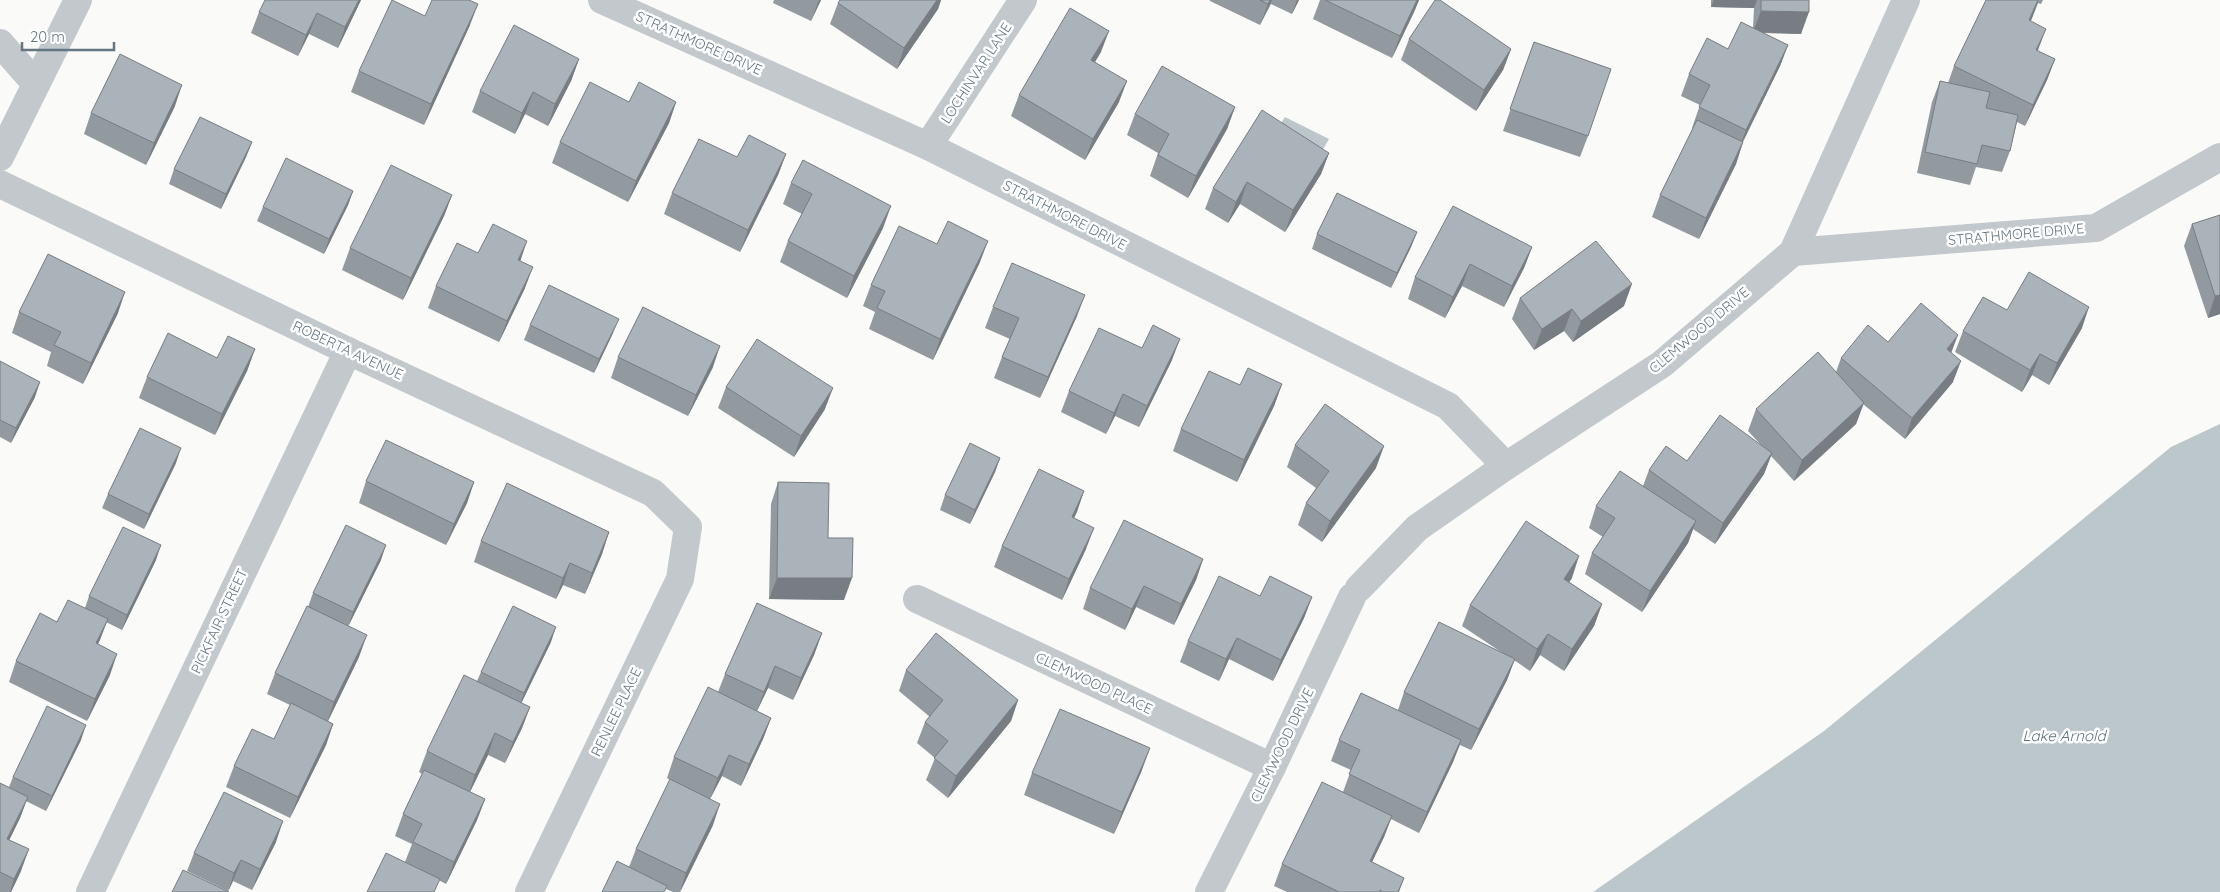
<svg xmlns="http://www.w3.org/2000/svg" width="2220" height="892" viewBox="0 0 2220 892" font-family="Quicksand,sans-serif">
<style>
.water{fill:#bbc7cb}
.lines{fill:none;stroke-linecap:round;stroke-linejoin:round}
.street{stroke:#c3c8cc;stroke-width:28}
.wall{fill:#929a9f}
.shaded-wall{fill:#777d82}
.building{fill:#aab3b9;stroke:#777d82}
.labels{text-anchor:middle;stroke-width:5;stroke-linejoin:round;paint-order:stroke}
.street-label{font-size:14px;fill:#657683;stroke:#fff}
.water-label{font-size:15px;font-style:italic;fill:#60757c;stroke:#fff}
</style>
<rect width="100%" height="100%" fill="#fafaf8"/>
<g class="water">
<polygon points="1285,117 1329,139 1315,163 1274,134"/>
<polygon points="2220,424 2220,892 1593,892 1824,731 2171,447"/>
</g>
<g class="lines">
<g class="street">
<polyline points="602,0 928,146 1448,406 1506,466"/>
<polyline points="0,43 36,84"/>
<polyline points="928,146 1023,0"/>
<polyline points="0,157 78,0"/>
<polyline points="0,184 348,351 653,493 688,527 680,579 529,892"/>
<polyline points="1793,252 2096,228 2220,157"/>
<polyline points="1359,588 1417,528 1506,466 1662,364 1793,252 1906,0"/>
<polyline points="917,599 1272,767"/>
<polyline points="90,892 348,351"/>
<polyline points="1209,892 1272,767 1352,597"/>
</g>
</g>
<g class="wall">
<polygon points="361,0 338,48 309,34 298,56 251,33 259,12"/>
<polygon points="774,0 821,0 811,21 773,3"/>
<polygon points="840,0 941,0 938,9 897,69 830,24 838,3"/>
<polygon points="1210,0 1299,0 1292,14 1271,4 1260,25 1210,1"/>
<polygon points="1320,0 1419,0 1414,12 1392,58 1313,19"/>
<polygon points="1711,0 1809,0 1801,34 1762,33 1788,45 1780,66 1743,142 1736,164 1699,239 1652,217 1660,195 1693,129 1692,128 1700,105 1681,96 1689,74 1728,49 1753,28 1754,8 1711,7"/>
<polygon points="1986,0 2043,0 2041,4 2038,3 2031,21 2038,51 2055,59 2047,80 2025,126 2017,122 2010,151 2002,172 1976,167 1970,185 1917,173 1932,102 1940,81 1948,83 1954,66"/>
<polygon points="425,16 470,25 424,125 351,92 359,71"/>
<polygon points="1409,39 1511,49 1503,70 1476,111 1401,60"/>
<polygon points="1534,42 1588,136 1580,157 1503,131"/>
<polygon points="1101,52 1095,62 1119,102 1085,160 1011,116 1019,95"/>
<polygon points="579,59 571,81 548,126 525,114 515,134 472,112 480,91"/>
<polygon points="629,102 676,102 669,123 628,202 552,163 560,142"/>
<polygon points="175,106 146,165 84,134 91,113"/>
<polygon points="1235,107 1227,129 1188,198 1150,176 1158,153 1127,135 1135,114"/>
<polygon points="252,142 246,157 221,209 169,184 174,169"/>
<polygon points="1329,153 1321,174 1285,232 1240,204 1228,223 1205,209 1213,188"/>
<polygon points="786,154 778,175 740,252 664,214 672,193 737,157"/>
<polygon points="791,183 883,228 847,298 780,262 788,241 802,214 783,204"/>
<polygon points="353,191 348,205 324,254 257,221 263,207"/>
<polygon points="452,195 444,216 403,300 342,270 350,248"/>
<polygon points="2220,215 2220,314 2208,318 2184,246 2192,224"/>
<polygon points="1417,232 1411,247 1391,288 1312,249 1317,234"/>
<polygon points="937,244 980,262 933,360 869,329 875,312 863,306 871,285"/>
<polygon points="1532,247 1524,268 1504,307 1462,286 1445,318 1408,299 1415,277"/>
<polygon points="520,261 525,288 499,342 428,308 436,286"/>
<polygon points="1520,298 1624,306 1573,342 1564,331 1534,350 1512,319"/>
<polygon points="993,307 1077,316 1040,398 994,378 1002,357 1010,339 985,328"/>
<polygon points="2007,310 2082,328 2049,385 2032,375 2022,392 1955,352 1963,331"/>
<polygon points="19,312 118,313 83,384 47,366 51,352 12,333"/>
<polygon points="530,325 613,333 594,373 524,340"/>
<polygon points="1888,342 1951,353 1953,382 1905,439 1863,404 1856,424 1794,481 1771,456 1764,474 1715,544 1693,529 1688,543 1642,612 1585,574 1592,553 1603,537 1589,528 1596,506 1643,486 1649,470 1761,445 1748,431 1756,409 1836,372 1841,358"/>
<polygon points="1142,348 1172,360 1139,427 1115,416 1106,434 1061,412 1069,391"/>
<polygon points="255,349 247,371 215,435 139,398 147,377 217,358"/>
<polygon points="618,357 713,367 688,416 611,378"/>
<polygon points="0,361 35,397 11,443 0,437"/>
<polygon points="1282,384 1274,406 1237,482 1173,451 1181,429 1240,385"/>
<polygon points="726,387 825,409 794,457 718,408"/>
<polygon points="1295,445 1376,468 1322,542 1298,525 1306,503 1316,488 1287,467"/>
<polygon points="1000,458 995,472 970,524 940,510 945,495"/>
<polygon points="176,463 144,529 102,508 108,494"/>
<polygon points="366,481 474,482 467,503 446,545 359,503"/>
<polygon points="778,482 828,538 844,600 769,599 771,504"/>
<polygon points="1084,491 1074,518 1086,549 1062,600 994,567 1002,546"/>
<polygon points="609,532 602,554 585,594 563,585 556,599 474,562 481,541"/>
<polygon points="1203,559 1196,580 1174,625 1136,607 1125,630 1083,609 1090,588"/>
<polygon points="156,560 122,630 106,622 98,644 110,675 87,721 9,682 16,661 57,622 85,608 89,596"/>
<polygon points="381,560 348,626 359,657 328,721 333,724 326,745 290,818 226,787 234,766 274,739 290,705 267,694 275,673 308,607 313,593"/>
<polygon points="1572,578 1569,582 1602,604 1594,626 1564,671 1540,655 1530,671 1514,660 1507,680 1471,750 1460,745 1453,762 1419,833 1391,819 1384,837 1372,862 1404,878 1399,892 1287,892 1274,886 1282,864 1343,792 1351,770 1331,761 1339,740 1398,710 1404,692 1504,654 1462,626 1470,605"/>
<polygon points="1260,596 1312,597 1304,618 1273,681 1229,659 1219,681 1180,662 1188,641"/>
<polygon points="822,633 814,655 793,700 768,688 757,711 771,718 763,739 741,786 722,776 710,799 713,825 680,892 673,892 666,889 629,867 636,849 670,780 667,778 674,757 718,692 725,674"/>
<polygon points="551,642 521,703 530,707 522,728 505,763 488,755 470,792 485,799 477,820 446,884 405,862 412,844 395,836 403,814 422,774 419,772 427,751 477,681 481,672"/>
<polygon points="906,670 1018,700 1011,721 948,798 926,780 935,758 917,743 925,722 930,717 899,691"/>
<polygon points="81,740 46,811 26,801 20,818 9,840 21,871 11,892 0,892 0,783 9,787 13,777"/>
<polygon points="1142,770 1114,834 1024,795 1032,773"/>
<polygon points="276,842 252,890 233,881 228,891 187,871 194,853"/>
</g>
<g class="shaded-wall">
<polygon points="359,0 361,0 338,48 345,27"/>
<polygon points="819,0 821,0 811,21"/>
<polygon points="937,0 941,0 938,9 897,69 904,48"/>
<polygon points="1270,0 1272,0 1260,25 1268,4"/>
<polygon points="1297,0 1299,0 1292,14"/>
<polygon points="1417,0 1419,0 1414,12 1392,58 1400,36"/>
<polygon points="1714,0 1757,0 1754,8 1711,7"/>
<polygon points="2039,0 2031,20 2021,42 2029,20"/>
<polygon points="478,4 470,25 424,125 431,104"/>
<polygon points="1761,11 1809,12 1801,34 1753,32"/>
<polygon points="317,13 309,34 298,56 306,35"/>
<polygon points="2046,29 2038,50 2028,71 2036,50"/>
<polygon points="1109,31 1101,52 1083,81 1091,60"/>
<polygon points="1788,45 1780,66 1738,151 1746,130"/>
<polygon points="1511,49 1503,70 1476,111 1484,90"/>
<polygon points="579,59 571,81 548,126 555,104"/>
<polygon points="2055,59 2047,80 2025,126 2033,105"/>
<polygon points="1127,81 1119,102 1085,160 1093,139"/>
<polygon points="182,85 175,106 146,165 154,143"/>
<polygon points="533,92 525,114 515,134 522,113"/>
<polygon points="676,102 669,123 628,202 636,181"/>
<polygon points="1235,107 1227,129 1188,198 1196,176"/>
<polygon points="252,142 246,157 221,209 226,194"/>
<polygon points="1743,142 1736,164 1699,239 1706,218"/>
<polygon points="1329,153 1321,174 1285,232 1293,210"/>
<polygon points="786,154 778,175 740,252 748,230"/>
<polygon points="1247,182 1240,204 1228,223 1236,202"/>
<polygon points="353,191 348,205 324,254 329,239"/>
<polygon points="452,195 444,216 403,300 411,278"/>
<polygon points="891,206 883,228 847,298 854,276"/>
<polygon points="1417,232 1411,247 1391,288 1397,273"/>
<polygon points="527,241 520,262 518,260"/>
<polygon points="988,241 980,262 933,360 940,339"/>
<polygon points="1532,247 1524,268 1504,307 1512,286"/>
<polygon points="1470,264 1462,286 1445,318 1453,297"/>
<polygon points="533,267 525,288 499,342 507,321"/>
<polygon points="1632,284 1624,306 1573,342 1581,321"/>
<polygon points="125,292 118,313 83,384 91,363"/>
<polygon points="1085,295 1077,316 1040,398 1048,377"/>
<polygon points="2220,295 2220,314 2208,318 2215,296"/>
<polygon points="2089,307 2082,328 2049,385 2057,363"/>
<polygon points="1572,309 1564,331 1534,350 1542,329"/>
<polygon points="619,319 613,333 594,373 599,359"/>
<polygon points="1958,335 1950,356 1947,349"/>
<polygon points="1180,339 1172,360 1139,427 1147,406"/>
<polygon points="720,346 713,367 688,416 696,395"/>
<polygon points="255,349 247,371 215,435 222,414"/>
<polygon points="2040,354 2032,375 2022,392 2030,370"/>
<polygon points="1961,361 1953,382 1905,439 1912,418"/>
<polygon points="40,382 35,397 11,443 16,428"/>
<polygon points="1282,384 1274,406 1237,482 1244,460"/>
<polygon points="833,388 825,409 794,457 801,436"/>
<polygon points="1123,394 1115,416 1106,434 1114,413"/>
<polygon points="1864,403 1856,424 1794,481 1802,460"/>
<polygon points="1384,446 1376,468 1322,542 1330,521"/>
<polygon points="181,448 176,463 144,529 149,514"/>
<polygon points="1772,453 1764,474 1715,544 1723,523"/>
<polygon points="1000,458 995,472 970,524 975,510"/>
<polygon points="474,482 467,503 446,545 454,524"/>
<polygon points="1084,491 1077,512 1064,538 1072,517"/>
<polygon points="1696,521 1688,543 1642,612 1650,591"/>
<polygon points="1094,528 1086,549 1062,600 1069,579"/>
<polygon points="609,532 602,554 585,594 592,573"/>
<polygon points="161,545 156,560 122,630 127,615"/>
<polygon points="386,545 381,560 348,627 353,612"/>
<polygon points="1579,556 1572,578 1556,601 1564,579"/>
<polygon points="1203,559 1196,580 1174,625 1181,604"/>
<polygon points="570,563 563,585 556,599 563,578"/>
<polygon points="777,578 852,578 844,600 769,599"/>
<polygon points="1144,586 1136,607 1125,630 1132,609"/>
<polygon points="1312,597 1304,618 1273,681 1281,660"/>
<polygon points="1602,604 1594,626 1564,671 1572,649"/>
<polygon points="108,619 100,640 88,664 96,643"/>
<polygon points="556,627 551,642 519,708 524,693"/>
<polygon points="822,633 814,655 793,700 801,678"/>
<polygon points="1548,634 1540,655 1530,671 1537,649"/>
<polygon points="367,635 359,657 327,723 334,702"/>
<polygon points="1237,638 1229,659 1219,681 1226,659"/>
<polygon points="117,654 110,675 87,721 95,699"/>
<polygon points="1515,659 1507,680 1471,750 1479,729"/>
<polygon points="775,666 768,688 756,713 764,692"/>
<polygon points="1018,700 1011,721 948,798 956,776"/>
<polygon points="530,707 522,728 505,763 513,742"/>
<polygon points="771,718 763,739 741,786 749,764"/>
<polygon points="333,724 326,745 290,818 298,797"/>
<polygon points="86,725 81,740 46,811 52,796"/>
<polygon points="495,733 488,755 468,796 475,775"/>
<polygon points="1461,740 1453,762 1419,833 1427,812"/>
<polygon points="1150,748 1142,770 1114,834 1122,812"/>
<polygon points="729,755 722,776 710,799 718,778"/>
<polygon points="28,797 20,818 0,859 7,839"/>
<polygon points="485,799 477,820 446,884 454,862"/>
<polygon points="720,804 713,825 680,892 686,873"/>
<polygon points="1392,816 1384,837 1362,883 1370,861"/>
<polygon points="283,821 276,842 252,890 260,869"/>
<polygon points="29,849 21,871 11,892 10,892 14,879"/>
<polygon points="241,860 233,881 228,892 234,873"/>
</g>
<g class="building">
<polygon points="265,0 359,0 345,27 317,13 306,35 259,12"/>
<polygon points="392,0 425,16 432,0 469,0 478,4 431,104 359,71"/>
<polygon points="840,0 937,0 904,48 838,3"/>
<polygon points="1260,0 1270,0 1268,4"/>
<polygon points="1325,0 1417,0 1400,36"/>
<polygon points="1435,0 1440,0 1511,49 1484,90 1409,39"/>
<polygon points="1761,0 1809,0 1809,12 1761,11"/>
<polygon points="1986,0 2038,0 2029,20 2046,29 2036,50 2055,59 2033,105 1954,66"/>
<polygon points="1070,8 1109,31 1091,60 1127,81 1093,139 1019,95"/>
<polygon points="1741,22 1788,45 1746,130 1699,107 1710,85 1689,74 1707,38 1728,49"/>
<polygon points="514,25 579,59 555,104 533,92 522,113 480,91"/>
<polygon points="1534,42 1611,69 1588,136 1510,109"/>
<polygon points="120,54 182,85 154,143 91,113"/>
<polygon points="1162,66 1235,107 1196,176 1158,155 1169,134 1135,114"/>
<polygon points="1940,81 1990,92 1986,108 2018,115 2010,151 1982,145 1977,164 1925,152"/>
<polygon points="590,82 629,102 639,82 676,102 636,181 560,142"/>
<polygon points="1262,110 1329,153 1293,210 1247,182 1236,202 1213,188"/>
<polygon points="200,117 252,142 226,194 174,169"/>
<polygon points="1697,120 1743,142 1706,218 1660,195"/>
<polygon points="749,135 786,154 748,230 672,193 699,139 737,157"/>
<polygon points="286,158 353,191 329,239 263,207"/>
<polygon points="803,160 891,206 854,276 788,241 812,194 791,183"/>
<polygon points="391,165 452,195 411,278 350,248"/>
<polygon points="1337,193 1417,232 1397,273 1317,234"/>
<polygon points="1453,206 1532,247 1512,286 1470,264 1453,297 1415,277"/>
<polygon points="2220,215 2220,295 2215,296 2192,224"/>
<polygon points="948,221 988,241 940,339 877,308 885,291 871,285 899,226 937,244"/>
<polygon points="493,224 527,241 518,260 533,267 507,321 436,286 457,243 478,253"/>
<polygon points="1596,241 1632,284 1581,321 1572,309 1542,329 1520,298"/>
<polygon points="48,254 125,292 91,363 54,345 61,332 19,312"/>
<polygon points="1012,263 1085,295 1048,377 1002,357 1019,318 993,307"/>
<polygon points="2029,272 2089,307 2057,363 2040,354 2030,370 1963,331 1983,297 2007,310"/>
<polygon points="549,285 619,319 599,359 530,325"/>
<polygon points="1921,303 1958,335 1947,349 1961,361 1912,418 1841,358 1868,325 1888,342"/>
<polygon points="643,307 720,346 696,395 618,357"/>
<polygon points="1153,325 1180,339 1147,406 1123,394 1114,413 1069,391 1099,328 1142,348"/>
<polygon points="168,333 217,358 228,336 255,349 222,414 147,377"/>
<polygon points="757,339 833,388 801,436 726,387"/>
<polygon points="1818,352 1864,403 1802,460 1756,409"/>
<polygon points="0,361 40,382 16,428 0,420"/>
<polygon points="1248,368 1282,384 1244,460 1181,429 1209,371 1240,385"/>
<polygon points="1325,404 1384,446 1330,521 1306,503 1329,471 1295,445"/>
<polygon points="1720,415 1772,453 1723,523 1649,470 1666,446 1687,461"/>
<polygon points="140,428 181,448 149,514 108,494"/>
<polygon points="386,440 474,482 454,524 366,481"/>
<polygon points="970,443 1000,458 975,510 945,495"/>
<polygon points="1039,469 1084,491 1072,517 1094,528 1069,579 1002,546"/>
<polygon points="1620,471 1696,521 1650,591 1592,553 1615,518 1596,506"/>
<polygon points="778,482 829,483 828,538 853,538 852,578 777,578"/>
<polygon points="507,483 609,532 592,573 570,563 563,578 481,541"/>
<polygon points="1124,520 1203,559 1181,604 1144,586 1132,609 1090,588"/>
<polygon points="1526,521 1579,556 1564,579 1602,604 1572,649 1548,634 1537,649 1470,605"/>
<polygon points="346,525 386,545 353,612 313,593"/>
<polygon points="123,527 161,545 127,615 89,596"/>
<polygon points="1219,576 1260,596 1270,576 1312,597 1281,660 1237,638 1226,659 1188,641"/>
<polygon points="68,600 108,619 96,643 117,654 95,699 16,661 40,613 57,622"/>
<polygon points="757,603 822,633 801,678 775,666 764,692 725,674"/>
<polygon points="307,606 367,635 334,702 275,673"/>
<polygon points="513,606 556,627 524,693 481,672"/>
<polygon points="1439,622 1515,659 1479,729 1404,692"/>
<polygon points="936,633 1018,700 956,776 934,758 948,741 925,722 943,700 906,670"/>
<polygon points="464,675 530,707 513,742 495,733 475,775 427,751"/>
<polygon points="708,687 771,718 749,764 729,755 718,778 674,757"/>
<polygon points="1361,693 1461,740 1427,812 1349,774 1360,750 1339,740"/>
<polygon points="291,703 333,724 298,797 234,766 252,729 274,739"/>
<polygon points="47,706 86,725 52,796 13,777"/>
<polygon points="1060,709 1150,748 1122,812 1032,773"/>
<polygon points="424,770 485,799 454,862 413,842 422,824 403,814"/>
<polygon points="670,779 720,804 686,873 636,849"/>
<polygon points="1322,782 1392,816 1370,861 1404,878 1398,892 1383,892 1380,890 1379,892 1339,892 1282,864"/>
<polygon points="0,783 28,797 7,839 29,849 14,879 0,872"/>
<polygon points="224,792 283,821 260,869 241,860 234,873 194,853"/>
<polygon points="386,853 440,879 434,892 367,892"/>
<polygon points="617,861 667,886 664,892 602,892"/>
<polygon points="183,870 229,892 172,892"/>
</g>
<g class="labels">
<g class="street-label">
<text transform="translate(699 43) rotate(24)" y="5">STRATHMORE DRIVE</text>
<text transform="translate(976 73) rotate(-57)" y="5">LOCHINVAR LANE</text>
<text transform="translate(1065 215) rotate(27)" y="5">STRATHMORE DRIVE</text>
<text transform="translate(2016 234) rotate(-5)" y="5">STRATHMORE DRIVE</text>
<text transform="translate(1699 330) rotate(-40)" y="5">CLEMWOOD DRIVE</text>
<text transform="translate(348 350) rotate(25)" y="5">ROBERTA AVENUE</text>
<text transform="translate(219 621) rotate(-65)" y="5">PICKFAIR STREET</text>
<text transform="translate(1094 683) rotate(25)" y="5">CLEMWOOD PLACE</text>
<text transform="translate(616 712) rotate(-64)" y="5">RENLEE PLACE</text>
<text transform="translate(1282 745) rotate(-64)" y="5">CLEMWOOD DRIVE</text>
</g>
<g class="water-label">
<text x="2064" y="741">Lake Arnold</text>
</g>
</g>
<path d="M22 42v8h92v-8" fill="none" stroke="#657683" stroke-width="2.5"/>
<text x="30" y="42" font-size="15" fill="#657683" stroke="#ffffff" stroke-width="4" paint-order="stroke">20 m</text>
</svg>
